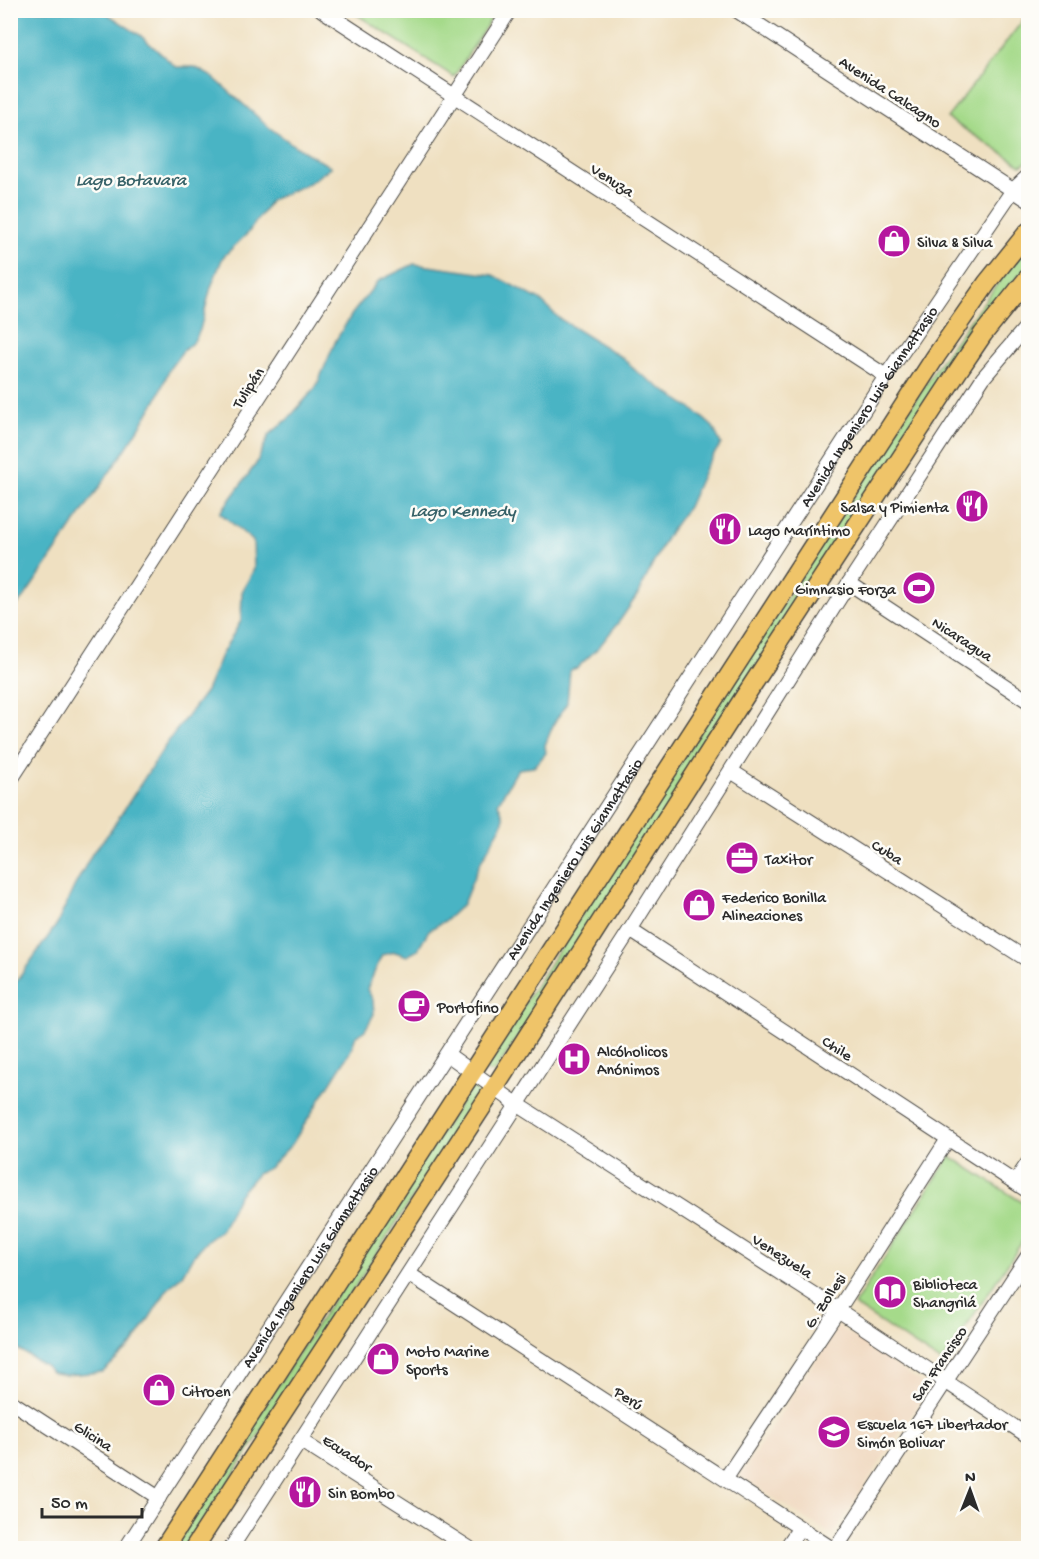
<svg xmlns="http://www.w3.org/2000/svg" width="1039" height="1559" viewBox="0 0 1039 1559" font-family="'Gochi Hand',sans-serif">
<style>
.built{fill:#efd6bc}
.green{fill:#a5da8a;stroke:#68825a;stroke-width:1.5}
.water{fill:#48b4c4;stroke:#3a7078;stroke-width:1.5}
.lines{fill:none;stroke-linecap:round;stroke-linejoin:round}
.minor-casing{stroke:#484642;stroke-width:16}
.major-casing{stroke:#484642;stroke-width:21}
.minor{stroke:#fff;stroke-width:14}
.major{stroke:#efc469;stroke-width:18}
.labels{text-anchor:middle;stroke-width:5;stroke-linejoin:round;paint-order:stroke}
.street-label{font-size:16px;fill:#2b2b2b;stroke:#fdfcf7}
.poi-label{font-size:16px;fill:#2b2b2b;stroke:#fdfcf7;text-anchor:start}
.water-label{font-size:18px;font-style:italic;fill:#376268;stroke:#fdfcf7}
</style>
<rect width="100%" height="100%" fill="#fdfcf7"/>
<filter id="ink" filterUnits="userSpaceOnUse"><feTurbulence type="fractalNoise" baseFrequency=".0167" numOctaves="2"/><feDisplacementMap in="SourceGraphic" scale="12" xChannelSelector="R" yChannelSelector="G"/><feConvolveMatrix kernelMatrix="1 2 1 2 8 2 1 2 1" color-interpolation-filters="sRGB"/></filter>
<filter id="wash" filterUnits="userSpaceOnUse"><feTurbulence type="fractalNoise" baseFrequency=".008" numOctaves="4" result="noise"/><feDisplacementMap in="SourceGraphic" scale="24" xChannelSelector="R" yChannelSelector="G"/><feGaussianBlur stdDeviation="1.35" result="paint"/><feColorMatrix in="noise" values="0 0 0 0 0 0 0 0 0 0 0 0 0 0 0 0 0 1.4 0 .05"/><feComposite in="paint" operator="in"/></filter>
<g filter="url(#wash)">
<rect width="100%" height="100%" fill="#efe0c1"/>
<polygon class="built" points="838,1326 929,1388 832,1535 740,1476"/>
<g class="green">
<polygon points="351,11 496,11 454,77"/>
<polygon points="1028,14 1028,161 1021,165 947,118"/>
<polygon points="1028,244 1028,265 1011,285 495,1072 489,1072 485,1069 485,1064 942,359 1003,276"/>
<polygon points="474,1088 478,1090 479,1095 186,1548 173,1548 469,1089"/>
<polygon points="950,1156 1028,1206 1028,1233 942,1363 854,1305"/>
</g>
<g class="water">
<polygon points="11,10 106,11 109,15 140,35 176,67 195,67 214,78 270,128 295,146 331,167 309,183 271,200 248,233 223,257 211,287 200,330 194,341 182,352 170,368 157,399 133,438 25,596 11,612"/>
<polygon points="414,264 493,275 540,300 560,319 623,358 637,372 695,411 713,427 721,444 706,466 688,507 667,536 638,594 621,619 599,647 577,668 570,670 567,703 554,723 545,745 546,753 534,767 518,769 498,803 504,818 501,826 478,867 463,904 445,921 429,930 418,950 407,956 395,952 382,955 367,989 373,1000 374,1014 365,1030 356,1036 350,1052 292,1144 269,1168 257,1174 238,1196 222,1230 206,1242 193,1256 182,1275 167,1290 133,1344 103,1372 65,1375 51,1372 46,1366 11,1345 11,994 16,982 57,924 74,887 93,852 109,833 169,740 206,691 221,655 241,621 242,592 254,569 253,541 220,513 256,464 269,435 288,419 316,387 336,340 352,314 378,281"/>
</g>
</g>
<g filter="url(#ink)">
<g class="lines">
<g class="minor-casing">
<g id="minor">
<polyline points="322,10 886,376"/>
<polyline points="736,10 1028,200"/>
<polyline points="849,583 1028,701"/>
<polyline points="731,771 1028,960"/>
<polyline points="10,781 510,10"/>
<polyline points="630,930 1028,1191"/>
<polyline points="447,1054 517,1104 838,1310 1028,1436"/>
<polyline points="1015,1182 1028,1163"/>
<polyline points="409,1274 831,1548"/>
<polyline points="10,1401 159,1498"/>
<polyline points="301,1441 469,1548"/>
<polyline points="726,1478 838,1310 948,1139"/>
<path id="s1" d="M126 1548 886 376 1013 190 1028 176"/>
<polyline points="231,1548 630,930 849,583 983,378 1028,325"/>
<polyline points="786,1548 799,1529"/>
<polyline points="836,1548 1028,1256"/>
</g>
</g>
<g class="major-casing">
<g id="major">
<polyline points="164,1548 936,356 987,283 1028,232"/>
<polyline points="194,1548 495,1087 745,696 958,371 983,334 1028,278"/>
</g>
</g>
<use href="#minor" class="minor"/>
<use href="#major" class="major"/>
</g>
</g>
<defs>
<g id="shop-disc" transform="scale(1.725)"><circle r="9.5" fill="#b5179e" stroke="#fdfcf7"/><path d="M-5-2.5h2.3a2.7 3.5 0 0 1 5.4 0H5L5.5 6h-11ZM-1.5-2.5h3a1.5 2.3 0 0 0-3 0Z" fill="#fff"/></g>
<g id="restaurant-disc" transform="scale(1.725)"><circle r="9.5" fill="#b5179e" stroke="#fdfcf7"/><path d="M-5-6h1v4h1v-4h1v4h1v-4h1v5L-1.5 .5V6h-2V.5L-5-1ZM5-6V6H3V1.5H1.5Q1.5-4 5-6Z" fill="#fff"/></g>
<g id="stadium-disc" transform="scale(1.725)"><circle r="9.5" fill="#b5179e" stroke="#fdfcf7"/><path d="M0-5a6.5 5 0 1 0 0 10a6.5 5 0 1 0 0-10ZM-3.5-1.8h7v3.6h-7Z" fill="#fff"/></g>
<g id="office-disc" transform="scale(1.725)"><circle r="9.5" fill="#b5179e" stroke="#fdfcf7"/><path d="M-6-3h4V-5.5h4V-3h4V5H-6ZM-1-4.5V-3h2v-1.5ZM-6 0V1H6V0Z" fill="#fff"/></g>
<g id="cafe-disc" transform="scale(1.725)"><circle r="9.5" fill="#b5179e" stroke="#fdfcf7"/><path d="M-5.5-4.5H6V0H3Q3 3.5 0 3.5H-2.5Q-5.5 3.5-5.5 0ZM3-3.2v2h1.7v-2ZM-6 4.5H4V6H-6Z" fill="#fff"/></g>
<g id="hospital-disc" transform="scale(1.725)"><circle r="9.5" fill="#b5179e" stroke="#fdfcf7"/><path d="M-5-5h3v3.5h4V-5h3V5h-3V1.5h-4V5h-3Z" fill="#fff"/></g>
<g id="library-disc" transform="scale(1.725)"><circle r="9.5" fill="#b5179e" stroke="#fdfcf7"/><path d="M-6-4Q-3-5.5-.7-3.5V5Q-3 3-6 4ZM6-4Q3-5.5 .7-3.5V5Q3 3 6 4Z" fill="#fff"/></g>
<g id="school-disc" transform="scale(1.725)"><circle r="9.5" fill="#b5179e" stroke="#fdfcf7"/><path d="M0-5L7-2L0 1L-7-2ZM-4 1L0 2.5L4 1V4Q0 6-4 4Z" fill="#fff"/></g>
</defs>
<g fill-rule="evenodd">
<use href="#shop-disc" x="894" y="241"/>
<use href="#restaurant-disc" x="972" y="506"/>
<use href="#restaurant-disc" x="725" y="529"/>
<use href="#stadium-disc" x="919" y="588"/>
<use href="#office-disc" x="742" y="858"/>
<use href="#shop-disc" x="699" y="905"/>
<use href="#cafe-disc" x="414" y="1006"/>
<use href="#hospital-disc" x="574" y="1059"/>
<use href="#library-disc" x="890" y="1292"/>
<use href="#shop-disc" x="383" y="1359"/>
<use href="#shop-disc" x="159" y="1390"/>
<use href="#school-disc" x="834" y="1432"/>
<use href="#restaurant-disc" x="305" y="1492"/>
</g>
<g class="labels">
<g class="street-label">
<text transform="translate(891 91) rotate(33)" y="6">Avenida Calcagno</text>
<text transform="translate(613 179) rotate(33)" y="6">Venuza</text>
<text transform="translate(247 387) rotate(-57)" y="6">Tulipán</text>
<text dy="6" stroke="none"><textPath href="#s1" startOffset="1362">Avenida Ingeniero Luis Giannattasio</textPath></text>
<text transform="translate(963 638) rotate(33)" y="6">Nicaragua</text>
<text transform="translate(888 851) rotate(32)" y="6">Cuba</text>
<text dy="6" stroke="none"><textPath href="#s1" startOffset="822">Avenida Ingeniero Luis Giannattasio</textPath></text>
<text transform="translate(838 1047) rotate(33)" y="6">Chile</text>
<text transform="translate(783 1255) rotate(33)" y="6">Venezuela</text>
<text dy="6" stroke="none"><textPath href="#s1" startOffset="336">Avenida Ingeniero Luis Giannattasio</textPath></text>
<text transform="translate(824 1300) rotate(-57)" y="6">G. Zollesi</text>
<text transform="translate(938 1363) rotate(-56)" y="6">San Francisco</text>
<text transform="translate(629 1397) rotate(33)" y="6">Perú</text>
<text transform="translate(94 1435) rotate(33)" y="6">Glicina</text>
<text transform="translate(348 1452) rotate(33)" y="6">Ecuador</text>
</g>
<g class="poi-label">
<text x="917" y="247">Silva &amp; Silva</text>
<text x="949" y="512" text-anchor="end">Salsa y Pimienta</text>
<text x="748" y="535">Lago Maríntimo</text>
<text x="896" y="594" text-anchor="end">Gimnasio Forza</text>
<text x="765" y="864">Taxitor</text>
<text x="722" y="902">Federico Bonilla<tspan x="722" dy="18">Alineaciones</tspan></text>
<text x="437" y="1012">Portofino</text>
<text x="597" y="1056">Alcóholicos<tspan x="597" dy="18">Anónimos</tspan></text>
<text x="913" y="1289">Biblioteca<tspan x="913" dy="18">Shangrilá</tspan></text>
<text x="406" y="1356">Moto Marine<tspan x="406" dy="18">Sports</tspan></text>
<text x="182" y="1396">Citroen</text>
<text x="857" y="1429">Escuela 167 Libertador<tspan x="857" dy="18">Simón Bolivar</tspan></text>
<text x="328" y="1498">Sin Bombo</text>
</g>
<g class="water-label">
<text x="131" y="185">Lago Botavara</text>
<text x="463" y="516">Lago Kennedy</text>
</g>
</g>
<rect width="1039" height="1559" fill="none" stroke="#fdfcf7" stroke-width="36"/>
<g transform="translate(970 1490) rotate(1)" stroke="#fdfcf7" stroke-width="4.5" paint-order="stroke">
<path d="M0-4.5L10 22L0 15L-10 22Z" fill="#2b2b2b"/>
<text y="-9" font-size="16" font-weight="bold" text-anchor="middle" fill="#2b2b2b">N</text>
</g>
<path d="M42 1508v9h100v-9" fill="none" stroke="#2b2b2b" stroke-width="3"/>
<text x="51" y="1508" font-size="18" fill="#2b2b2b" stroke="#fdfcf7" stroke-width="4.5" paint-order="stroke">50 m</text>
</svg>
